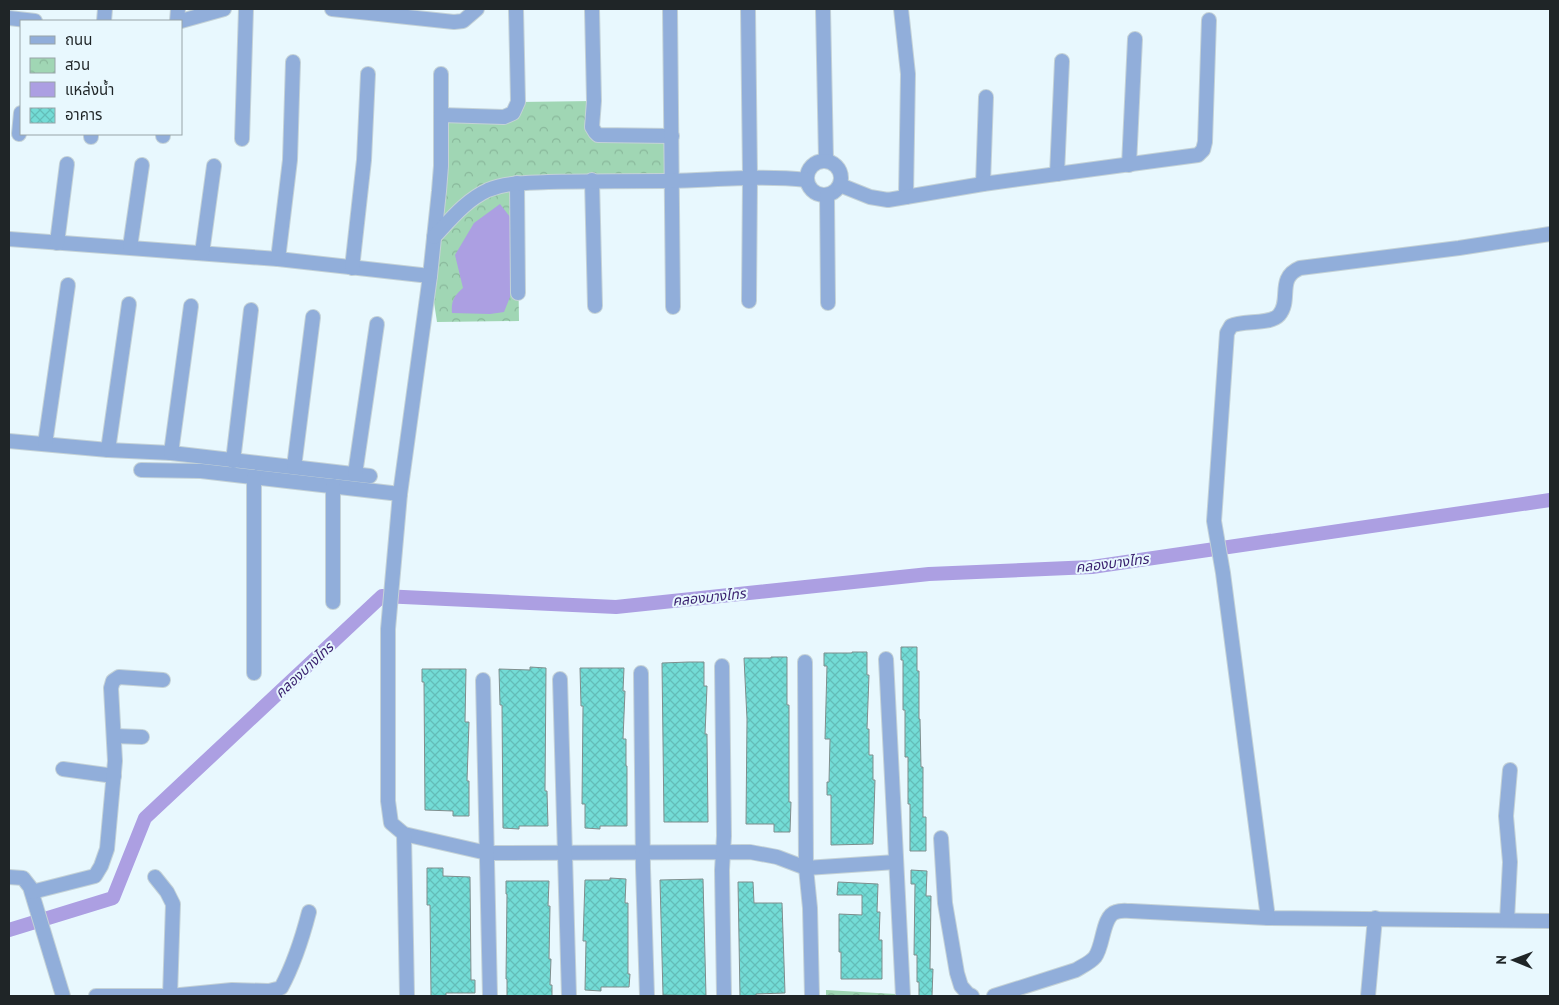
<svg xmlns="http://www.w3.org/2000/svg" width="1559" height="1005" viewBox="0 0 1559 1005" font-family="'PT Sans','Noto Sans Thai',sans-serif">
<style>
.park{fill:url(#park-crowns)}
.water{fill:#ac9fe2}
.lines{fill:none;stroke-linecap:round;stroke-linejoin:round}
.canal{stroke:#ac9fe2;stroke-width:14}
.building{fill:url(#building-cross-hatch);stroke:#7f8e8d}
.minor-casing{stroke:#c4d2d7;stroke-width:16}
.minor{stroke:#91aeda;stroke-width:14}
.labels{text-anchor:middle;stroke-width:4;stroke-linejoin:round;paint-order:stroke}
.water-label{font-size:14px;font-style:italic;fill:#3a216f;stroke:#e8f8fe}
</style>
<defs>
<pattern id="park-crowns" width="20" height="18" patternUnits="userSpaceOnUse" patternTransform="scale(1.25)"><rect width="20" height="18" fill="#a0d6b4"/><path d="M2 6a3 3 0 1 1 6 0M12 15a3 3 0 1 1 6 0" fill="none" stroke="#89b89b"/></pattern>
<pattern id="building-cross-hatch" width="8" height="8" patternUnits="userSpaceOnUse" patternTransform="scale(1.25)"><rect width="8" height="8" fill="#73dcd6"/><path d="M0 0l8 8M0 8l8-8" fill="none" stroke="#63bdb8"/></pattern>
</defs>
<rect width="100%" height="100%" fill="#e8f8fe"/>
<g class="park">
<polygon points="594,101 595,134 673,129 671,181 517,184 519,321 437,322 430,276 441,115 518,115 518,102"/>
<polygon points="826,990 895,994 895,996 826,996"/>
</g>
<path class="water" d="M500 204 510 217V297L504 312 490 314 452 313C451 301 454 296 463 288L455 255 474 223Z"/>
<g class="lines">
<polyline class="canal" points="9,930 113,898 145,818 382,596 616,607 929,574 1092,567 1550,500"/>
</g>
<g class="building">
<polygon points="901,647 917,647 917,671 919,671 919,719 920,719 921,767 923,767 923,817 926,817 926,851 910,851 910,804 908,804 908,757 905,757 905,710 903,710 903,660 901,660"/>
<polygon points="852,652 867,652 867,675 869,675 867,729 869,729 869,755 873,755 873,780 875,780 873,844 831,845 831,795 827,795 827,782 829,782 830,739 825,739 827,666 824,666 824,653 852,653"/>
<polygon points="771,657 787,657 787,705 789,705 789,802 791,802 790,832 774,832 774,824 746,824 747,719 744,658 771,658"/>
<polygon points="689,662 704,662 704,686 707,686 705,734 707,734 708,822 664,822 662,663"/>
<polygon points="530,667 546,668 545,791 547,791 548,826 519,826 519,829 503,828 502,705 500,705 499,669 530,670"/>
<polygon points="580,668 624,668 623,691 625,691 623,739 626,739 626,766 627,766 627,826 600,826 600,829 585,828 585,804 582,804 583,706 581,706"/>
<polygon points="422,669 466,669 465,722 469,722 467,781 469,781 469,816 453,816 453,811 425,810 424,682 422,682"/>
<polygon points="427,868 443,868 443,876 470,877 471,980 475,980 475,993 446,993 446,996 431,996 430,905 427,905"/>
<polygon points="911,870 927,871 926,896 931,896 930,969 933,969 932,996 919,996 919,982 917,982 917,955 914,955 915,884 911,884"/>
<polygon points="610,878 626,879 625,903 628,903 628,974 630,974 629,987 601,987 601,991 585,990 586,941 583,941 585,880 610,880"/>
<polygon points="703,879 706,996 663,995 660,880"/>
<polygon points="506,881 549,881 548,906 550,906 549,959 551,959 550,985 552,985 552,996 507,996 507,979 506,979 507,894 506,894"/>
<polygon points="738,882 753,882 754,903 782,903 785,993 756,994 756,996 740,996"/>
<polygon points="838,882 878,884 877,912 880,912 879,940 882,940 882,979 841,979 841,952 839,952 839,914 862,915 862,895 837,895"/>
</g>
<g class="lines">
<g class="minor-casing">
<g id="minor">
<polyline points="332,9 454,22 463,21 477,9"/>
<polyline points="592,9 594,101 592,127 595,132 598,135 672,136"/>
<polyline points="670,9 673,307"/>
<polyline points="748,9 750,177 749,301"/>
<polyline points="823,9 826,160"/>
<polyline points="901,9 908,74 906,197"/>
<polyline points="9,18 35,21"/>
<polyline points="104,21 105,9"/>
<polyline points="177,21 178,9"/>
<polyline points="181,21 224,9"/>
<polyline points="441,74 441,166 439,191 430,276 400,494 388,629 388,801 391,823 404,834 487,853 750,852 777,857 806,868 896,862"/>
<polyline points="441,115 504,117 513,113 518,102 516,9"/>
<polyline points="19,134 21,113"/>
<polyline points="163,136 163,134"/>
<polyline points="91,137 91,134"/>
<polyline points="242,139 246,9"/>
<circle cx="824" cy="178" r="17"/>
<polyline points="1129,165 1135,39"/>
<polyline points="1057,174 1062,61"/>
<polyline points="592,180 595,306"/>
<polyline points="517,183 518,293"/>
<polyline points="983,184 986,97"/>
<polyline points="840,185 870,197 888,200 983,184 1198,155 1203,150 1205,142 1209,20"/>
<polyline points="827,195 828,303"/>
<path d="M1550 234 1459 248 1300 268C1276 278 1292 300 1279 315 1270 325 1243 320 1231 326L1227 333 1214 521 1223 573 1268 918 1550 921"/>
<path d="M434 237C450 220 466 200 488 190 507 182 529 183 548 182 589 181 630 181 670 181 716 180 761 175 807 180"/>
<polyline points="9,239 278,259 430,276"/>
<polyline points="57,243 67,164"/>
<polyline points="130,247 142,165"/>
<polyline points="202,253 214,166"/>
<polyline points="278,259 290,160 293,62"/>
<polyline points="352,268 364,160 368,74"/>
<polyline points="9,441 108,450 171,453 370,476"/>
<polyline points="45,444 68,285"/>
<polyline points="108,450 129,304"/>
<polyline points="171,453 191,306"/>
<polyline points="233,461 251,310"/>
<polyline points="294,467 313,317"/>
<polyline points="141,470 201,471 400,494"/>
<polyline points="355,474 377,324"/>
<polyline points="254,477 254,673"/>
<polyline points="333,602 333,486"/>
<polyline points="886,659 903,996"/>
<polyline points="805,662 806,868 810,908 812,996"/>
<polyline points="722,666 724,836 722,870 724,996"/>
<polyline points="641,673 643,868 647,996"/>
<polyline points="560,679 569,996"/>
<polyline points="483,680 490,996"/>
<polyline points="114,736 142,737"/>
<polyline points="63,769 114,776"/>
<polyline points="404,834 407,996"/>
<polyline points="941,838 945,903 957,973 961,986 968,994 972,996"/>
<polyline points="9,877 23,878 30,887 63,996"/>
<polyline points="155,877 167,892 173,904 170,996"/>
<polyline points="32,892 95,876 101,866 107,849 115,761 111,688 113,681 119,677 163,680"/>
<polyline points="1507,920 1510,862 1506,816 1510,770"/>
<path d="M96 996H170L232 990 269 991 281 988C294 964 302 939 309 912"/>
<path d="M994 996 1076 970C1082 966 1090 963 1095 957 1104 945 1102 916 1116 912 1121 910 1126 911 1131 911L1268 918"/>
<polyline points="1368,996 1375,918"/>
</g>
</g>
<use href="#minor" class="minor"/>
</g>
<g class="labels">
<g class="water-label">
<text transform="translate(1112 563) rotate(-7)" y="5">คลองบางไทร</text>
<text transform="translate(709 597) rotate(-6)" y="5">คลองบางไทร</text>
<text transform="translate(304 670) rotate(-43)" y="5">คลองบางไทร</text>
</g>
</g>
<rect width="1559" height="1005" fill="none" stroke="#1f2527" stroke-width="20"/>
<rect x="20" y="20" width="162" height="115" fill="#e8f8fe" stroke="#98a4a8"/>
<rect x="30" y="36" width="25" height="8" fill="#91aeda" stroke="#98a4a8"/>
<text x="65" y="45" font-size="15" fill="#1f2527">ถนน</text>
<rect x="30" y="58" width="25" height="15" fill="url(#park-crowns)" stroke="#98a4a8"/>
<text x="65" y="70" font-size="15" fill="#1f2527">สวน</text>
<rect x="30" y="82" width="25" height="15" fill="#ac9fe2" stroke="#98a4a8"/>
<text x="65" y="95" font-size="15" fill="#1f2527">แหล่งน้ำ</text>
<rect x="30" y="108" width="25" height="15" fill="url(#building-cross-hatch)" stroke="#98a4a8"/>
<text x="65" y="120" font-size="15" fill="#1f2527">อาคาร</text>
<g transform="translate(1514 960) rotate(271)" stroke="#e8f8fe" stroke-width="4" paint-order="stroke">
<path d="M0-4L9 19L0 12L-9 19Z" fill="#1f2527"/>
<text y="-8" font-size="14" font-weight="bold" text-anchor="middle" fill="#1f2527">N</text>
</g>
</svg>
